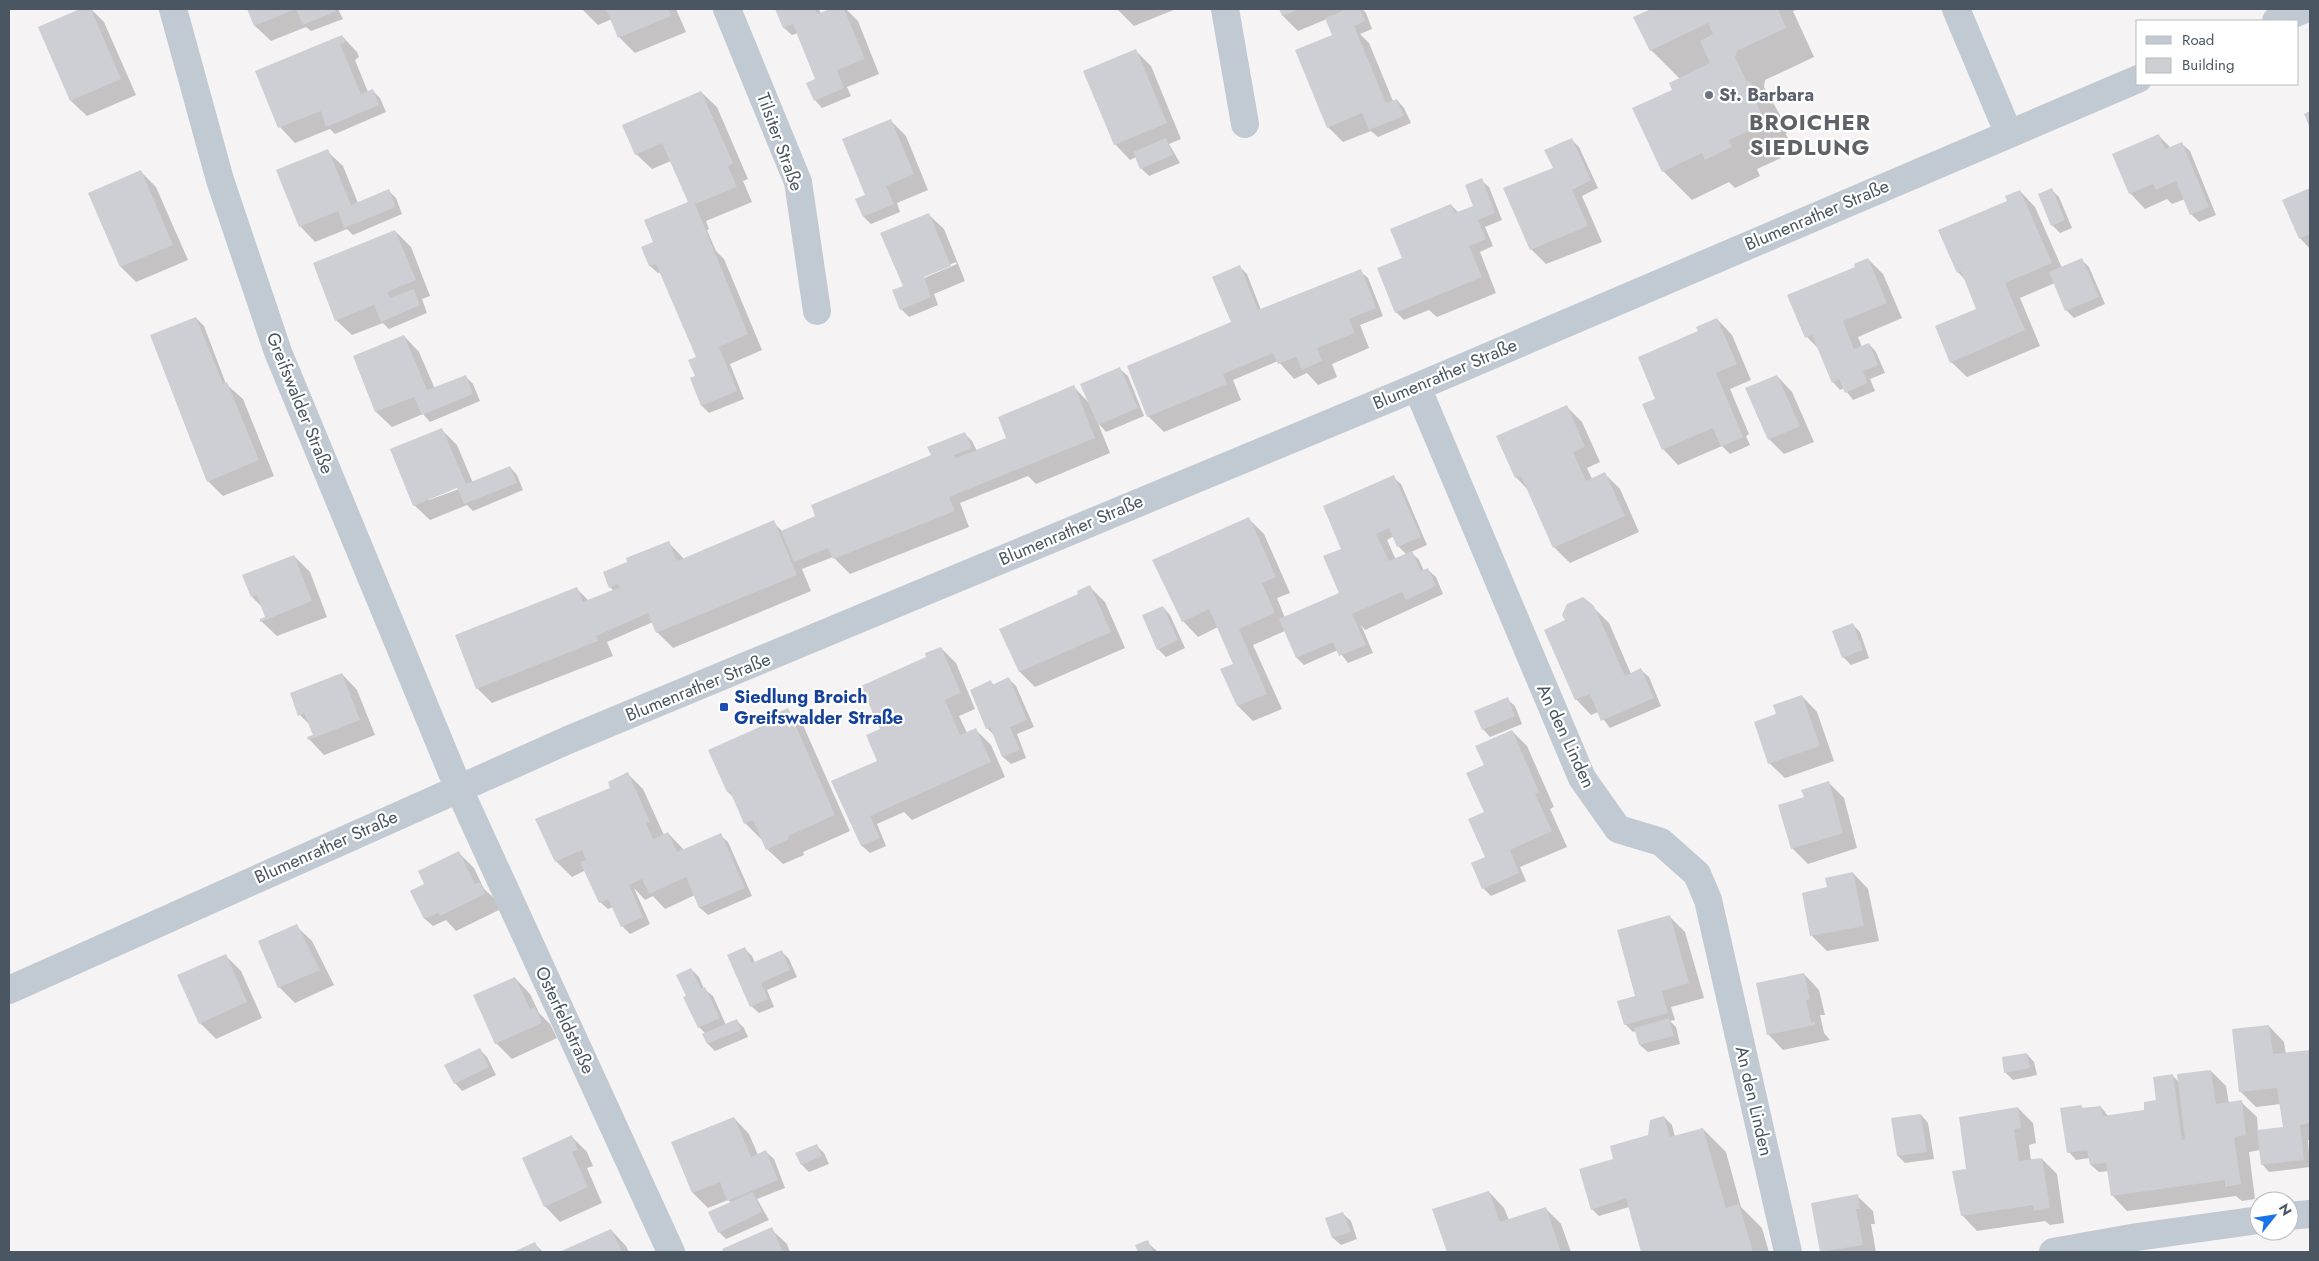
<svg xmlns="http://www.w3.org/2000/svg" width="2319" height="1261" viewBox="0 0 2319 1261" font-family="Jost,sans-serif">
<style>
.shadow{fill:#0003;fill-rule:evenodd}
.building{fill:#cdcfd5}
.lines{fill:none;stroke-linecap:round;stroke-linejoin:round}
.minor{stroke:#c1cad2;stroke-width:28}
.tertiary{stroke:#c1cad2;stroke-width:28}
.worship-dot{fill:#6b7280;stroke:#fff;stroke-width:2}
.transit-dot{fill:#1a4fb4;stroke:#fff;stroke-width:2}
.labels{text-anchor:middle;stroke-width:4.5;stroke-linejoin:round;paint-order:stroke}
.worship-label{font-size:18px;font-weight:bold;fill:#5b616d;stroke:#fff;text-anchor:start}
.street-label{font-size:18px;fill:#4a5661;stroke:#fff}
.transit-label{font-size:18px;font-weight:bold;fill:#164399;stroke:#fff;text-anchor:start}
.district-label{font-size:22px;font-weight:bold;letter-spacing:1px;fill:#5f6368;stroke:#fff}
</style>
<rect width="100%" height="100%" fill="#f5f3f3"/>
<g class="shadow">
<polygon points="83,9 91,9 104,22 136,95 87,116 71,101 39,28"/>
<polygon points="248,9 338,9 343,19 311,31 306,27 271,41 255,26"/>
<polygon points="582,9 676,9 686,32 635,53 620,38 612,19 598,25"/>
<polygon points="777,9 819,9 821,14 833,9 846,9 858,21 879,74 847,87 851,96 822,108 815,100 817,80 798,33 792,35 784,28"/>
<polygon points="1117,9 1176,9 1134,26"/>
<polygon points="1280,9 1362,9 1366,13 1372,29 1360,34 1369,43 1393,101 1397,100 1404,108 1411,123 1378,137 1371,131 1343,142 1328,127 1334,36 1327,19 1298,31 1283,16"/>
<polygon points="1654,9 1799,9 1793,11 1814,57 1765,80 1764,87 1788,129 1786,134 1791,145 1778,151 1781,158 1757,169 1760,176 1735,188 1729,182 1692,200 1663,171 1674,90 1680,79 1651,50 1635,18"/>
<polygon points="342,36 357,52 359,57 355,60 368,92 372,90 380,98 386,112 335,134 330,129 295,143 280,127 257,72"/>
<polygon points="1135,50 1151,66 1181,139 1169,144 1180,163 1149,176 1141,168 1136,157 1130,160 1115,144"/>
<polygon points="701,92 717,107 748,179 743,181 752,202 706,221 709,229 707,230 716,251 724,259 762,350 730,364 744,399 709,413 702,406 692,379 697,376 697,357 661,272 658,273 650,266 643,247 654,242 689,203 671,161 652,169 636,154"/>
<polygon points="890,120 906,136 928,190 897,203 900,212 871,224 864,217 866,195"/>
<polygon points="2159,136 2171,148 2182,144 2190,151 2216,215 2199,222 2191,214 2185,199 2172,204 2167,199 2145,209 2130,193"/>
<polygon points="1571,139 1579,147 1598,188 1582,196 1602,242 1546,264 1531,249 1555,168"/>
<polygon points="327,151 343,166 358,203 388,190 396,198 402,214 353,235 347,229 315,242 300,226"/>
<polygon points="141,172 156,187 188,260 136,282 121,267 90,194"/>
<polygon points="1481,180 1489,187 1502,220 1485,227 1493,246 1480,252 1496,293 1437,317 1429,310 1404,320 1396,312 1402,259 1451,205 1459,213 1474,207"/>
<polygon points="2052,190 2059,197 2072,228 2060,233 2052,225 2040,195"/>
<polygon points="2310,190 2310,249 2300,238 2284,200"/>
<polygon points="2020,191 2035,207 2062,268 2082,260 2089,267 2105,304 2074,318 2066,310 2055,283 2020,298 2040,346 1967,377 1951,362 1978,309 1965,280 1958,272 2009,201"/>
<path d="M928 214 944 229 965 281 934 294 938 305 909 317 901 309 904 286ZM956 262 957 264 910 284V282Z"/>
<polygon points="395,231 411,247 430,296 422,299 427,313 389,329 383,323 352,335 336,320"/>
<polygon points="1868,259 1883,274 1902,318 1858,337 1862,347 1869,344 1876,352 1885,373 1870,379 1875,391 1853,400 1844,388 1840,390 1833,382 1819,349 1807,337 1856,267"/>
<polygon points="1240,267 1247,274 1261,310 1360,271 1368,278 1383,316 1360,325 1369,348 1332,364 1337,377 1318,385 1307,373 1294,379 1278,361 1233,380 1241,400 1164,432 1148,416 1232,322"/>
<polygon points="196,318 204,326 226,384 243,399 274,476 223,496 208,481 177,404 178,403"/>
<polygon points="1717,319 1732,335 1751,380 1730,389 1749,434 1746,436 1750,445 1730,454 1722,446 1678,465 1663,449 1657,400 1700,332"/>
<polygon points="404,336 419,352 435,389 465,376 473,384 480,401 430,422 423,414 392,427 376,412 354,357"/>
<polygon points="1120,369 1128,376 1144,416 1106,432 1098,423 1110,453 1036,484 1028,476 960,503 969,527 850,574 833,557 802,569 811,591 673,648 657,632 653,622 607,642 613,656 492,703 477,688 577,589 589,601 614,591 610,587 627,563 668,542 684,559 773,522 783,532 815,518 934,455 965,434 972,441 977,451 1006,440 1074,387 1089,403"/>
<polygon points="1777,376 1792,392 1814,442 1784,454 1769,439"/>
<polygon points="1566,406 1582,422 1600,462 1587,468 1592,479 1605,474 1620,489 1639,532 1570,563 1554,547 1528,490 1516,477"/>
<path d="M442 430 457 445 473 483 510 467 517 475 523 490 473 511 467 505 430 520 414 505ZM459 486V489L429 500 428 498Z"/>
<path d="M1393 477 1401 484 1427 545 1411 552 1419 560 1424 571 1428 570 1436 577 1443 594 1365 630 1361 625 1373 653 1348 663 1338 650 1304 665 1297 658 1285 631 1253 645 1282 709 1253 721 1238 706 1222 670 1234 665 1218 627 1198 637 1183 621 1249 519 1264 534 1290 593 1277 598 1285 618 1341 593 1343 549ZM1394 536 1398 546 1407 555 1396 560 1387 540Z"/>
<polygon points="294,556 310,572 327,617 277,636 261,621 266,618 262,607 252,597"/>
<polygon points="1090,587 1105,602 1125,648 1035,687 1020,672 1001,630 1079,595"/>
<polygon points="1163,607 1170,615 1185,648 1166,657 1158,649"/>
<polygon points="1593,607 1609,623 1631,674 1641,670 1649,677 1661,706 1610,728 1598,712 1591,715 1576,699 1567,621"/>
<polygon points="1852,624 1860,632 1869,658 1851,665 1843,657"/>
<polygon points="941,648 956,663 975,709 959,716 967,733 975,729 991,745 1005,777 912,820 904,812 877,824 886,846 870,853 862,846 833,782 880,766 881,730 928,658"/>
<polygon points="342,674 357,690 375,735 324,755 309,739 315,736 311,726 300,715"/>
<polygon points="1009,679 1016,686 1034,727 1017,734 1026,758 1011,764 1003,757 995,736 987,728 971,690 991,682 994,685"/>
<polygon points="1802,696 1817,712 1834,761 1785,778 1769,763 1778,714"/>
<polygon points="1507,699 1515,706 1522,724 1490,737 1483,729"/>
<polygon points="788,710 803,725 850,831 803,852 804,855 783,864 767,849 762,838 761,839 745,823 734,798 728,792 767,725"/>
<polygon points="1512,731 1527,746 1554,807 1550,809 1567,847 1520,867 1526,881 1491,896 1484,889 1473,864 1486,858 1485,766"/>
<polygon points="628,774 643,789 664,835 668,833 684,850 720,835 728,842 752,896 708,915 700,908 695,895 665,909 653,896 645,900 634,888 650,924 630,934 622,926 613,907 608,909 600,902 586,870 572,877 556,861 612,788"/>
<polygon points="1828,782 1844,798 1857,848 1808,864 1792,848 1805,798"/>
<polygon points="459,853 474,868 484,889 495,899 499,910 456,931 446,920 433,926 425,919 412,891 426,884"/>
<polygon points="1853,873 1868,889 1879,941 1827,951 1812,936 1803,894 1828,888"/>
<polygon points="1670,917 1685,932 1704,998 1671,1007 1675,1020 1670,1021 1676,1027 1680,1044 1648,1052 1640,1045 1636,1031 1633,1032 1625,1024"/>
<polygon points="296,926 312,941 334,985 295,1003 279,987"/>
<polygon points="745,949 752,956 755,963 781,951 789,959 797,977 767,990 774,1007 759,1013 751,1006"/>
<polygon points="225,955 241,971 262,1018 216,1039 200,1023"/>
<polygon points="691,969 699,977 704,989 713,996 726,1025 736,1020 744,1028 748,1037 715,1051 708,1044 704,1035 706,1034 699,1027 688,996"/>
<polygon points="1804,974 1819,990 1825,1015 1820,1015 1824,1033 1830,1040 1783,1050 1768,1034"/>
<polygon points="515,978 530,994 539,1013 550,1024 557,1038 512,1059 496,1043"/>
<polygon points="2269,1026 2284,1042 2286,1054 2310,1051 2310,1140 2308,1140 2310,1167 2269,1172 2262,1164 2260,1150 2249,1152 2255,1199 2242,1201 2236,1196 2127,1211 2112,1195 2109,1171 2099,1172 2091,1165 2090,1158 2076,1160 2069,1152 2081,1106 2084,1109 2101,1107 2108,1116 2145,1111 2158,1101 2173,1076 2179,1082 2211,1071 2226,1086 2229,1104 2241,1102 2257,1117 2258,1131 2286,1128 2281,1104 2256,1107 2240,1091"/>
<polygon points="480,1050 487,1057 496,1075 462,1091 455,1083"/>
<polygon points="2027,1054 2034,1062 2037,1075 2013,1080 2005,1072"/>
<polygon points="2018,1108 2033,1123 2036,1143 2029,1145 2031,1161 2042,1159 2057,1174 2064,1223 2050,1225 2045,1221 1977,1231 1962,1215 1968,1170"/>
<polygon points="1921,1115 1928,1123 1934,1159 1905,1163 1898,1156"/>
<polygon points="1664,1117 1672,1125 1675,1137 1703,1129 1726,1152 1741,1207 1762,1228 1769,1252 1642,1252 1629,1207 1599,1216 1592,1209 1613,1160 1650,1136"/>
<polygon points="734,1118 749,1134 758,1155 766,1152 774,1159 785,1188 757,1199 769,1220 726,1239 719,1232 732,1203 728,1200 708,1208 693,1193"/>
<polygon points="572,1137 587,1152 593,1166 587,1168 602,1203 560,1222 545,1206"/>
<polygon points="816,1145 824,1153 829,1164 809,1172 802,1165 797,1154"/>
<polygon points="1489,1192 1504,1208 1509,1220 1545,1208 1561,1224 1571,1252 1448,1252 1434,1210"/>
<polygon points="1857,1196 1873,1211 1875,1224 1871,1224 1876,1252 1822,1252 1812,1204"/>
<polygon points="1343,1214 1351,1221 1357,1239 1341,1245 1333,1238 1327,1219"/>
<polygon points="771,1229 787,1244 790,1252 725,1252 724,1250"/>
<polygon points="611,1230 626,1246 629,1252 562,1252"/>
<polygon points="1147,1242 1158,1252 1139,1252 1136,1246"/>
<polygon points="535,1244 543,1252 516,1252"/>
</g>
<g class="building">
<polygon points="80,9 91,9 121,79 70,101 38,27"/>
<polygon points="247,9 335,9 336,11 303,25 296,9 254,26"/>
<polygon points="606,9 668,9 671,16 618,38"/>
<polygon points="775,9 815,9 817,14 830,9 844,9 865,59 837,70 844,88 814,101 806,83 815,79 793,24 783,28"/>
<polygon points="1279,9 1300,9 1282,16"/>
<polygon points="1347,9 1360,9 1365,21 1354,26 1386,103 1397,99 1404,116 1369,130 1362,113 1327,128 1295,50 1332,35 1325,18"/>
<polygon points="1651,9 1778,9 1786,28 1737,51 1735,57 1746,80 1751,83 1759,100 1757,105 1763,116 1750,122 1753,129 1729,140 1732,147 1705,160 1702,153 1662,172 1632,108 1672,90 1669,83 1710,63 1700,41 1713,34 1708,23 1650,51 1633,17"/>
<polygon points="342,35 345,42 340,44 361,94 373,89 379,105 326,127 321,111 278,128 255,71"/>
<polygon points="1136,49 1167,123 1114,145 1083,71"/>
<polygon points="701,91 733,163 728,166 737,187 695,204 748,334 719,347 737,391 701,406 690,378 695,376 688,360 696,357 656,264 649,266 641,247 653,242 644,220 688,202 662,143 635,155 622,125"/>
<polygon points="2310,111 2310,128 2304,114"/>
<polygon points="891,119 914,174 886,186 894,204 863,217 855,199 865,195 842,139"/>
<polygon points="2159,134 2165,149 2182,142 2209,207 2190,215 2176,181 2156,190 2153,184 2129,194 2112,154"/>
<polygon points="1166,138 1173,155 1140,169 1133,152"/>
<polygon points="1572,138 1591,180 1572,190 1588,226 1530,250 1503,188 1553,168 1544,150"/>
<polygon points="328,149 351,205 389,189 396,207 344,228 338,211 299,227 276,170"/>
<polygon points="141,170 173,245 120,267 88,193"/>
<polygon points="1482,178 1495,213 1478,220 1486,239 1469,246 1482,277 1395,313 1377,268 1402,258 1390,229 1451,204 1455,213 1473,206 1465,185"/>
<polygon points="2052,188 2065,220 2051,226 2038,194"/>
<polygon points="2310,188 2310,234 2299,239 2282,200"/>
<polygon points="2020,190 2052,263 2005,283 2025,330 1950,363 1935,326 1976,309 1961,271 1957,273 1938,230 2007,201 2005,196"/>
<polygon points="929,213 951,266 924,277 931,297 900,310 892,290 903,286 880,233"/>
<polygon points="395,230 416,280 387,292 390,298 414,289 420,305 381,322 374,305 335,321 313,263"/>
<polygon points="1868,258 1887,303 1843,321 1854,349 1869,343 1878,365 1863,371 1868,383 1845,393 1839,379 1832,383 1812,335 1805,338 1787,295 1855,267 1854,264"/>
<polygon points="2082,258 2099,297 2065,311 2049,272"/>
<polygon points="1240,265 1258,310 1361,269 1376,308 1349,319 1355,333 1317,348 1322,361 1302,370 1296,357 1278,364 1273,353 1223,374 1227,384 1147,417 1127,366 1231,322 1212,277"/>
<polygon points="196,317 223,384 227,382 259,460 207,482 150,335"/>
<polygon points="1717,318 1737,364 1716,373 1743,437 1721,447 1713,428 1662,450 1642,404 1655,399 1638,357 1698,331 1696,327"/>
<polygon points="404,335 427,390 466,375 473,394 422,415 414,397 375,412 353,356"/>
<polygon points="1120,367 1138,408 1098,425 1080,384"/>
<polygon points="1777,375 1800,426 1768,440 1745,388"/>
<polygon points="1074,385 1095,438 949,497 955,511 833,559 828,548 794,562 781,531 815,516 811,505 931,455 927,447 965,432 972,448 954,455 956,458 1006,438 998,417"/>
<polygon points="1567,405 1585,447 1573,452 1586,481 1605,472 1625,516 1553,548 1521,476 1515,478 1496,436"/>
<polygon points="442,428 466,484 510,466 517,483 464,504 457,488 413,506 390,449"/>
<polygon points="1394,475 1421,537 1397,547 1389,528 1376,534 1389,561 1412,551 1421,571 1428,568 1436,586 1406,600 1402,592 1352,614 1366,645 1339,656 1333,642 1296,658 1279,619 1339,593 1323,556 1341,549 1323,506"/>
<polygon points="1249,517 1276,577 1262,583 1275,613 1239,629 1267,694 1237,706 1220,669 1233,664 1209,609 1182,622 1152,560"/>
<polygon points="774,520 797,575 656,633 648,613 596,636 598,641 476,689 455,635 577,587 583,602 620,587 618,584 609,588 603,572 627,562 626,558 669,541 677,561"/>
<polygon points="294,555 312,601 260,622 260,619 265,617 257,595 251,597 242,575"/>
<polygon points="1090,585 1111,632 1019,672 999,629 1078,594 1077,591"/>
<polygon points="1583,597 1594,606 1625,676 1641,668 1654,698 1601,721 1590,694 1575,700 1544,630 1565,620 1562,615 1567,604"/>
<polygon points="1163,606 1178,640 1157,650 1142,615"/>
<polygon points="1853,623 1863,650 1842,658 1832,631"/>
<polygon points="941,647 961,693 945,700 960,735 976,728 991,762 870,816 880,838 861,846 831,781 877,761 866,735 880,729 861,686 926,657 925,653"/>
<polygon points="342,673 360,720 308,740 307,737 313,735 304,713 298,716 290,693"/>
<polygon points="1009,677 1027,720 1010,727 1020,750 1002,757 990,727 986,729 970,690 991,680 992,685"/>
<polygon points="1802,695 1820,746 1768,764 1754,722 1776,714 1773,705"/>
<polygon points="1508,697 1515,716 1482,730 1474,711"/>
<polygon points="788,708 835,815 788,836 789,839 766,850 753,820 744,824 730,791 727,792 708,750 766,724 764,719"/>
<polygon points="1512,730 1539,792 1535,794 1552,831 1510,850 1519,873 1482,889 1471,863 1485,857 1468,819 1484,812 1466,773 1484,765 1475,746"/>
<polygon points="628,772 650,822 646,823 653,839 668,832 677,852 721,833 745,888 699,908 686,877 649,894 642,879 629,885 643,917 621,927 608,899 599,903 580,862 586,860 582,850 555,862 535,819 610,788 608,782"/>
<polygon points="1829,781 1843,833 1791,849 1778,805 1804,797 1801,790"/>
<polygon points="459,851 475,884 480,882 485,894 440,916 438,913 424,919 410,891 424,884 418,871"/>
<polygon points="1853,872 1864,926 1810,936 1802,893 1827,887 1825,878"/>
<polygon points="1670,915 1689,983 1662,991 1668,1013 1624,1025 1617,1001 1635,996 1617,930"/>
<polygon points="297,924 320,970 278,988 258,941"/>
<polygon points="745,947 752,963 782,950 790,970 761,983 768,999 750,1007 727,955"/>
<polygon points="226,954 247,1002 199,1024 177,975"/>
<polygon points="691,968 701,989 705,987 720,1018 698,1028 683,997 686,996 676,975"/>
<polygon points="1804,973 1810,999 1806,1000 1811,1022 1815,1022 1815,1025 1767,1035 1756,983"/>
<polygon points="515,977 530,1009 535,1007 542,1023 495,1044 473,995"/>
<polygon points="1669,1018 1674,1036 1639,1045 1634,1028"/>
<polygon points="737,1019 741,1030 707,1044 702,1034"/>
<polygon points="2269,1025 2273,1054 2310,1050 2310,1123 2300,1125 2304,1160 2261,1165 2257,1130 2283,1127 2277,1088 2239,1092 2232,1029"/>
<polygon points="480,1048 489,1067 454,1084 444,1065"/>
<polygon points="2027,1053 2030,1068 2004,1073 2002,1057"/>
<polygon points="2211,1070 2216,1104 2242,1100 2246,1135 2234,1137 2241,1184 2225,1187 2225,1180 2111,1196 2106,1163 2090,1165 2087,1150 2067,1153 2060,1108 2081,1105 2082,1108 2101,1106 2103,1116 2144,1110 2144,1102 2156,1100 2153,1077 2173,1074 2182,1140 2185,1139 2177,1074"/>
<polygon points="2018,1107 2021,1128 2014,1129 2019,1161 2042,1158 2050,1208 2034,1211 2033,1205 1961,1216 1952,1171 1966,1169 1959,1117"/>
<polygon points="1921,1114 1927,1152 1897,1156 1891,1118"/>
<polygon points="1664,1116 1670,1137 1703,1128 1726,1208 1739,1204 1753,1252 1641,1252 1626,1198 1591,1210 1579,1169 1613,1159 1610,1146 1648,1135 1650,1120"/>
<polygon points="734,1117 751,1157 766,1150 778,1180 727,1201 720,1182 692,1193 671,1142"/>
<polygon points="572,1135 578,1150 572,1152 588,1187 544,1207 522,1158"/>
<polygon points="817,1144 822,1156 801,1165 795,1153"/>
<polygon points="1489,1191 1500,1222 1546,1207 1561,1252 1447,1252 1432,1209"/>
<polygon points="753,1192 762,1212 718,1233 708,1212"/>
<polygon points="1858,1194 1860,1209 1856,1209 1863,1245 1820,1252 1811,1203"/>
<polygon points="1343,1212 1351,1232 1332,1238 1325,1218"/>
<polygon points="772,1227 783,1252 724,1252 722,1249"/>
<polygon points="611,1229 622,1252 559,1252"/>
<polygon points="1148,1240 1153,1252 1138,1252 1135,1245"/>
<polygon points="535,1242 540,1252 513,1252"/>
</g>
<g class="lines">
<g class="minor">
<polyline points="173,9 220,180 278,352 458,787 671,1252"/>
<polyline points="727,9 798,182 817,311"/>
<polyline points="1225,9 1245,124"/>
<polyline points="1956,9 2008,132"/>
<polyline points="1417,387 1582,778 1618,829 1661,842 1697,874 1708,900 1788,1252"/>
<polyline points="2289,1216 2310,1214"/>
<polyline points="2053,1252 2137,1237 2259,1220"/>
</g>
<g class="tertiary">
<polyline points="2276,21 2305,9"/>
<polyline points="9,990 568,740 1417,387 2138,79"/>
</g>
</g>
<circle class="worship-dot" cx="1709" cy="95" r="5"/>
<rect class="transit-dot" x="719" y="702" width="10" height="10" rx="2.5"/>
<g class="labels">
<g class="worship-label">
<text x="1719" y="101">St. Barbara</text>
</g>
<g class="street-label">
<text transform="translate(780 142) rotate(70)" y="6">Tilsiter Straße</text>
<text transform="translate(1817 215) rotate(-23)" y="6">Blumenrather Straße</text>
<text transform="translate(1445 374) rotate(-23)" y="6">Blumenrather Straße</text>
<text transform="translate(300 403) rotate(68)" y="6">Greifswalder Straße</text>
<text transform="translate(1071 530) rotate(-23)" y="6">Blumenrather Straße</text>
<text transform="translate(698 687) rotate(-22)" y="6">Blumenrather Straße</text>
<text transform="translate(1566 736) rotate(65)" y="6">An den Linden</text>
<text transform="translate(326 847) rotate(-24)" y="6">Blumenrather Straße</text>
<text transform="translate(565 1020) rotate(65)" y="6">Osterfeldstraße</text>
<text transform="translate(1754 1101) rotate(77)" y="6">An den Linden</text>
</g>
<g class="transit-label">
<text x="734" y="703">Siedlung Broich<tspan x="734" dy="21">Greifswalder Straße</tspan></text>
</g>
<g class="district-label">
<text x="1810" y="130">BROICHER<tspan x="1810" dy="25">SIEDLUNG</tspan></text>
</g>
</g>
<rect width="2319" height="1261" fill="none" stroke="#4a5661" stroke-width="20"/>
<rect x="2136" y="20" width="162" height="65" fill="#ffffff" stroke="#b7bbc0"/>
<rect x="2146" y="36" width="25" height="8" fill="#c1cad2" stroke="#b7bbc0"/>
<text x="2182" y="45" font-size="15" fill="#4a5661">Road</text>
<rect x="2146" y="58" width="25" height="15" fill="#cdcfd5" stroke="#b7bbc0"/>
<text x="2182" y="70" font-size="15" fill="#4a5661">Building</text>
<g transform="translate(2274 1216) rotate(60)"><circle r="24" fill="#ffffff" stroke="#b7bbc0"/>
<path d="M0-4L9 19L0 12L-9 19Z" fill="#1a73e8"/>
<text y="-8" font-size="14" font-weight="bold" text-anchor="middle" fill="#4a5661">N</text>
</g>
</svg>
